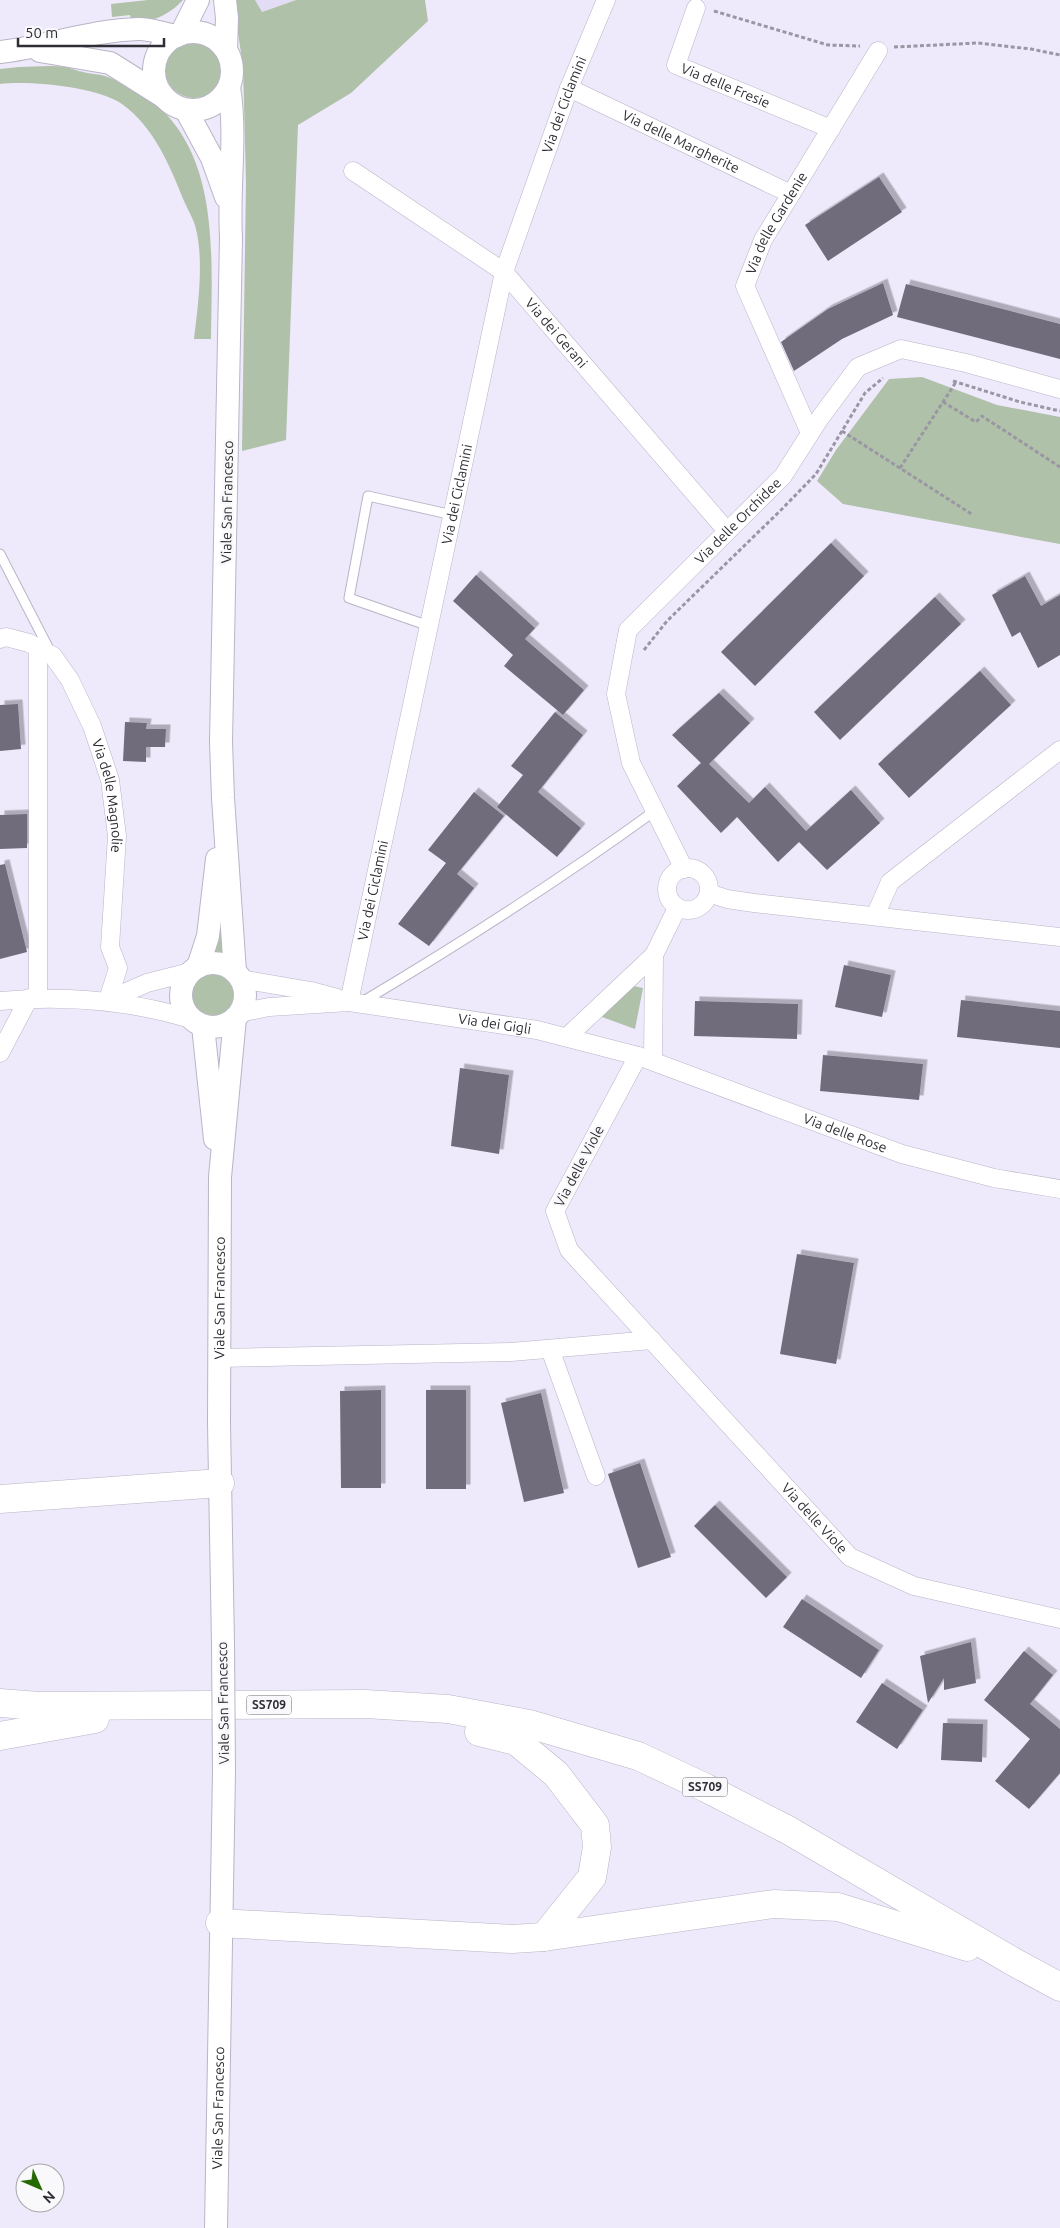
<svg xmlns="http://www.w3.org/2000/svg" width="1060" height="2228" viewBox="0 0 1060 2228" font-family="Ubuntu,sans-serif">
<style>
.built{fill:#e2dcf4}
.green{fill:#afc1a9}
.building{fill:#716c7c;filter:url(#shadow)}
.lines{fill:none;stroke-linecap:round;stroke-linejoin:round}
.service-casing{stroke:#b9b5c6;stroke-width:11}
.minor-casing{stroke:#b9b5c6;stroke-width:19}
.tertiary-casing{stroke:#b9b5c6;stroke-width:24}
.trunk-casing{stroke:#b9b5c6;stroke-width:29}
.path{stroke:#9a96a3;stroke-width:3;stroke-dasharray:4 2.5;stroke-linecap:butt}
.service{stroke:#fff;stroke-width:9}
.minor{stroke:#fff;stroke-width:18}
.tertiary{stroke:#fff;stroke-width:22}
.trunk{stroke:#fff;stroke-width:28}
.tertiary-bridge-casing{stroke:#b9b5c6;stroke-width:24;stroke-linecap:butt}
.tertiary-bridge{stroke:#fff;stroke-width:22}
.labels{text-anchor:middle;stroke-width:5;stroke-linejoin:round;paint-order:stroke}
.shield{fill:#f9f9fc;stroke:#6c6b70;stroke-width:1}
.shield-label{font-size:12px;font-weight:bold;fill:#302e34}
.street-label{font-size:14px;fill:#302e34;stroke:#f9f9fc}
</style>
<defs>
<filter id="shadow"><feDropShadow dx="4.5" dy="-4.5" stdDeviation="0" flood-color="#0004"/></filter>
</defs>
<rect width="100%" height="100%" fill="#eee9fb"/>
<polygon class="built" points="255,0 296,0 261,12"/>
<g class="green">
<path d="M148 0H183C168 16 153 21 132 24L130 15 112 17 111 4Z"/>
<polygon points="233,0 255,0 262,12 296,0 425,0 428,21 351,93 298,125 286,440 242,451 246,183 243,66"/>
<circle cx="194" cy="69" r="29"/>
<path d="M19 67C34 67 50 65 65 67 71 68 77 71 83 72 90 74 98 74 105 76 223 117 212 238 211 339H194C198 306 204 262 196 229 194 220 188 210 184 201 170 166 154 127 122 104 99 87 28 80 0 84V69Z"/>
<polygon points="922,377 997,405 1060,417 1060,544 843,504 817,481 836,450 889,379"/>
<polygon points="221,916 226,957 213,954"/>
<circle cx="214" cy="994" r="24"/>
<polygon points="629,985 643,988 635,1029 602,1017"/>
</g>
<g class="building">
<polygon points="879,177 902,212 828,261 805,225"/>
<polygon points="883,283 893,315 842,339 794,371 781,342 828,309"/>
<polygon points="906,284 1060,324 1060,359 897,317"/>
<polygon points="831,543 864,576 755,686 721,652"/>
<polygon points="476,575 535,628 525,639 584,690 563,715 504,666 513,655 453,601"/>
<polygon points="1025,576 1041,606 1060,595 1060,655 1038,668 1020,632 1012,637 992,595"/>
<polygon points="935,597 961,624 840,740 814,712"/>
<polygon points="980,671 1011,705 909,798 878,764"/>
<polygon points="719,693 750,723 709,764 749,803 765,787 806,831 851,790 880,823 827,870 799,842 778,862 737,817 721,833 677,786 701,763 672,735"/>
<polygon points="18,704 21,749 0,751 0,705"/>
<polygon points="555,712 583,735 538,792 581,828 557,857 497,807 523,775 511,766"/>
<polygon points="125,722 147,723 146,729 166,729 165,747 146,747 146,762 123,761"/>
<polygon points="474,792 504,816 457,874 474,888 429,946 398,924 446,863 428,850"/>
<polygon points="27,814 27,848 0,849 0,815"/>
<polygon points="5,864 27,952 0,959 0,865"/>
<polygon points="844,965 891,975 882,1017 835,1007"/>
<polygon points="961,1000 1060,1011 1060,1048 957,1037"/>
<polygon points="695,1001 798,1004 797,1039 694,1036"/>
<polygon points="823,1055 923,1064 919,1100 820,1091"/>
<polygon points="460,1068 509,1075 499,1154 451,1146"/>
<polygon points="797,1254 854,1263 836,1364 780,1354"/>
<polygon points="381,1390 381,1488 341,1488 340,1391"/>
<rect x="426" y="1390" width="40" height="99"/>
<polygon points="541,1393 564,1493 524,1502 501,1403"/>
<polygon points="640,1463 671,1557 638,1568 608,1474"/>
<polygon points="715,1505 787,1577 766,1598 694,1526"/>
<polygon points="802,1599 879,1650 861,1678 783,1627"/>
<polygon points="971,1642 976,1683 944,1690 944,1678 928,1703 920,1656"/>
<polygon points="1024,1651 1053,1675 1030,1704 1060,1729 1060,1773 1029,1809 995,1781 1030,1739 984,1700"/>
<polygon points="882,1683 923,1710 897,1749 856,1722"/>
<polygon points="943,1723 983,1724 982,1762 941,1760"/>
</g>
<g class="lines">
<g class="service-casing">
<g id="service">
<polyline points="0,554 50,651"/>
<polyline points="429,626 349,598 368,496 453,515"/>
<path d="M362 1002C463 942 561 879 656 810"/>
</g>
</g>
<g class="minor-casing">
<g id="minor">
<path id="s1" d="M696 8 676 65 831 129"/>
<path id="s2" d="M569 88 791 194"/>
<path id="s3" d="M353 171 504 272 727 531"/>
<path id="s4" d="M810 433 745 286 763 240 878 51"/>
<path id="s5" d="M0 639 6 637 29 643 53 656 70 680 92 726 110 780 117 836 110 947 118 968 108 1000"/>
<circle cx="688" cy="889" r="21"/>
<path id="s6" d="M684 869 631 763 616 694 628 630 783 476 820 418 858 367 901 349 966 363 1060 389"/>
<polyline points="709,893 727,899 754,903 1060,937"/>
<polyline points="875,916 890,882 1060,750"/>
<polyline points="240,979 311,991 337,998"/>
<polyline points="38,997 38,649"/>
<polyline points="108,1000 147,983 190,972"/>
<path d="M0 1001C65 995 128 1000 191 1019"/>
<path id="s7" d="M349 1002 504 272 569 88 606 0"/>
<path id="s8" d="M239 1013 269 1007 349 1002 537 1030 638 1056 902 1154 994 1178 1060 1189"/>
<polyline points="567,1037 654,955 677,908"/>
<polyline points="0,1053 29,998"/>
<path id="s9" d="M638 1056 555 1211 569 1250 850 1557 914 1586 1060 1619"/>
<polyline points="653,1061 654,955"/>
<polyline points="550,1349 596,1476"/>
<polyline points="219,1358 511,1352 652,1340"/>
</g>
</g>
<g class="tertiary-casing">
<g id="tertiary">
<polyline points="225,0 227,18 226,50"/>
<circle cx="193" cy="71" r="39"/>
<polyline points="181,34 198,0"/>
<polyline points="40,51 110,63 164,97"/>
<path d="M0 52C46 47 92 30 139 29 151 29 165 34 177 36"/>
<path d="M229 87C237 137 228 187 231 237L221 742 223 798 235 972"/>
<polyline points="186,110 212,158 226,197"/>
<circle cx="213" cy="995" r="32"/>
<polyline points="198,967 208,936 217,859"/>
<polyline points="203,1026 215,1139"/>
<path id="s10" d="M223 1644 219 1423 220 1177 235 1018"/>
<path id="s11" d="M216 2228 224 1772"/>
</g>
</g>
<g class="trunk-casing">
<g id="trunk">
<polyline points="0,1499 220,1483"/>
<polyline points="0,1703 39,1706 365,1704 448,1709 529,1724 638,1756 706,1788 788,1830 1012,1961 1060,1987"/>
<polyline points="479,1732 516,1741 556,1774 595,1825 597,1847 592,1877 544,1937"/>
<polyline points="0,1736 95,1719"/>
<polyline points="220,1923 512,1939 544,1937 774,1904 838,1907 967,1947"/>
</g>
</g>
<g class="path">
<polyline points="714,11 828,45 860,46"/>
<polyline points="894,47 978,43 1031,49 1060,55"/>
<polyline points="953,381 1020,402 1060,411"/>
<polyline points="943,402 976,422 982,416 1060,467"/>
<polyline points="842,431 973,515"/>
<polyline points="900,468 956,382"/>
<polyline points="644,650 667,621 782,509 816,474 865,393 883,378"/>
</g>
<use href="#service" class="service"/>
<use href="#minor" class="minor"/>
<use href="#tertiary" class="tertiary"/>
<use href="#trunk" class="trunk"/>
<g class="tertiary-bridge-casing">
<polyline id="tertiary-bridge" points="223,1644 224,1772"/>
</g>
<use href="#tertiary-bridge" class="tertiary-bridge"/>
</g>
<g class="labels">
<g class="shield">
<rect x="246.5" y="1695.5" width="45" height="19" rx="4"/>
<rect x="682.5" y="1777.5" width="45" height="19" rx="4"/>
</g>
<g class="shield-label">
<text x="269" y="1709">SS709</text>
<text x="705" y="1791">SS709</text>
</g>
<g class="street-label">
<text dy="5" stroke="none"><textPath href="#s1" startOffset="114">Via delle Fresie</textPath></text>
<text dy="5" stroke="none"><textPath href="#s7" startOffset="924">Via dei Ciclamini</textPath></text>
<text dy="5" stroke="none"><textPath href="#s2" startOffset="124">Via delle Margherite</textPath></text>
<text dy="5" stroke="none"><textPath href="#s4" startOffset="231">Via delle Gardenie</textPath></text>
<text dy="5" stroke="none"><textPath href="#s3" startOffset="262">Via dei Gerani</textPath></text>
<text dy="5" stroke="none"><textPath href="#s7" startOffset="519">Via dei Ciclamini</textPath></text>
<text transform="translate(227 502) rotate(-89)" y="5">Viale San Francesco</text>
<text dy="5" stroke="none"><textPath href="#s6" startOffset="409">Via delle Orchidee</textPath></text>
<text dy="5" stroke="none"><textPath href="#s5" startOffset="210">Via delle Magnolie</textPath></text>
<text dy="5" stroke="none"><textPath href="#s7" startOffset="114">Via dei Ciclamini</textPath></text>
<text dy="5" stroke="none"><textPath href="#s8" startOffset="258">Via dei Gigli</textPath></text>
<text dy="5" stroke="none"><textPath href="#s8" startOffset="626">Via delle Rose</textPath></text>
<text transform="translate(579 1166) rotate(-62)" y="5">Via delle Viole</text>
<text dy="5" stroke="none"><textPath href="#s10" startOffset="346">Viale San Francesco</textPath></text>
<text dy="5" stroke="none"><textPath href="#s9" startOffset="581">Via delle Viole</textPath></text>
<text transform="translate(223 1703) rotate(-91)" y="5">Viale San Francesco</text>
<text dy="5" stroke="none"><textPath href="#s11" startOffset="120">Viale San Francesco</textPath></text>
</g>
</g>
<g transform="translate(40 2188) rotate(135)"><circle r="24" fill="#f9f9fc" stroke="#a9a8ac"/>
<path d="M0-4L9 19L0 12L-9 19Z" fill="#256a02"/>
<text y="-8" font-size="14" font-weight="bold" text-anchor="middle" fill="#302e34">N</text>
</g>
<path d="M18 38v8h146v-8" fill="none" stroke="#302e34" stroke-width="2.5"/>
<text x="25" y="38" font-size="15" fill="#302e34" stroke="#f9f9fc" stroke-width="4" paint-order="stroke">50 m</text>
</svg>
